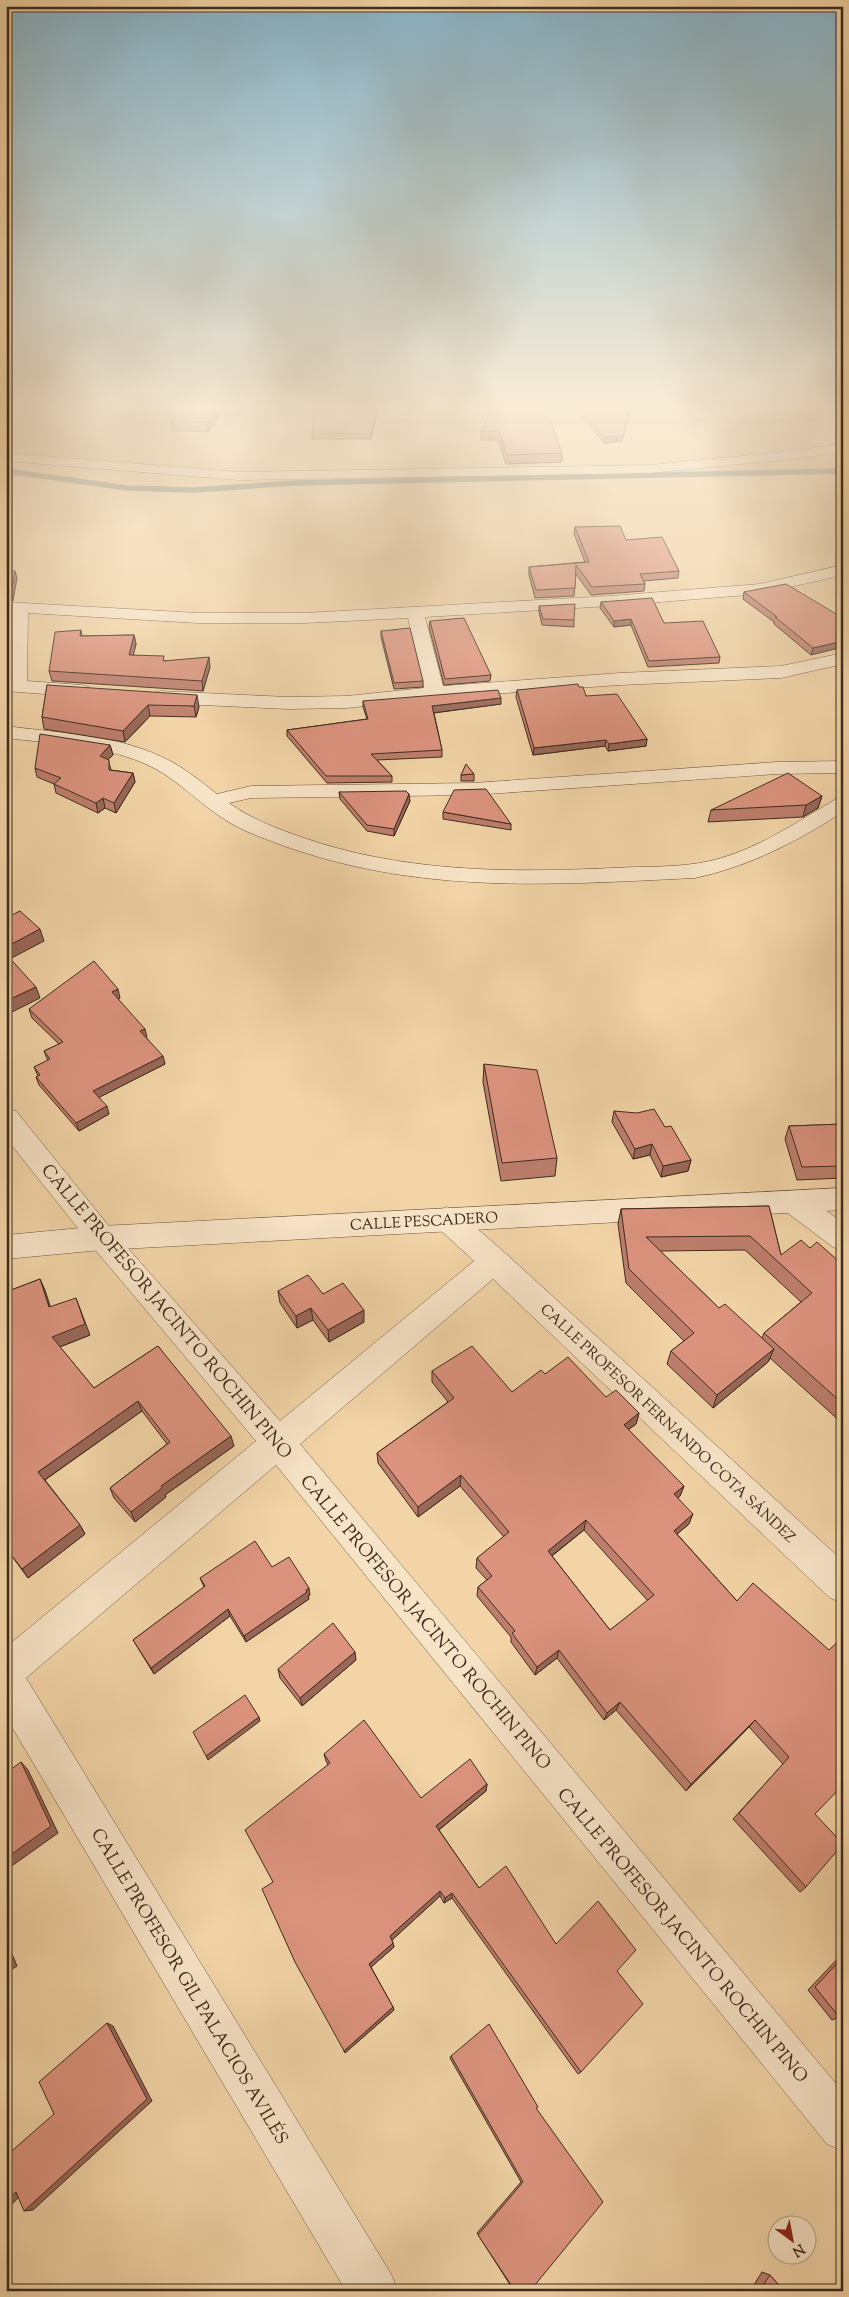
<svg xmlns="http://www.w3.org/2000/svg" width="849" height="2297" viewBox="0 0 849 2297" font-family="'Sorts Mill Goudy',serif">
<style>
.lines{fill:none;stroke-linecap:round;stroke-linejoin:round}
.stream{stroke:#76806e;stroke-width:5.5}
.minor-casing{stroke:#6a5641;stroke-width:1}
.tertiary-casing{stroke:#6a5641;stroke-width:1}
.path{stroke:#3d2c1f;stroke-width:2;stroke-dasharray:0.5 1;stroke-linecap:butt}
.minor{fill:#f7e3c6;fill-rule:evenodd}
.tertiary{fill:#f7e3c6;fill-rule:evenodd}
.wall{fill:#bd7e6c;stroke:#3d2c1f;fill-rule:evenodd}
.shaded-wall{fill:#9a6758;stroke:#3d2c1f}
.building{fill:#dc937e;stroke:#3d2c1f;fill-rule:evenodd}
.labels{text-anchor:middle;stroke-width:5;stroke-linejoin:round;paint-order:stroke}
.street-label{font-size:15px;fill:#3d2c1f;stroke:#f7e3c6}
.near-street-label{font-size:18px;fill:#3d2c1f;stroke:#f7e3c6}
</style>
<rect width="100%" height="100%" fill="#f2d4a7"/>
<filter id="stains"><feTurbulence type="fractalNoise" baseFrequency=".004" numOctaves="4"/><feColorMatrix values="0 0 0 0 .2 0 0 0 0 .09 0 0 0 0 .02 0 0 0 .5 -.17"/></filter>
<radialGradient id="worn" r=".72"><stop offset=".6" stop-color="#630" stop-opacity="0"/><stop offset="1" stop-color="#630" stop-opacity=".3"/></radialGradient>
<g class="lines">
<polyline class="stream" points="6,471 127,488 194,490 294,483 843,471"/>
<g class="minor-casing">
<g id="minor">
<polygon points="268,404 283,404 269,418 259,418 257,415"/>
<polygon points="833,404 843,404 843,408 835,407"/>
<polygon points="843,443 843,451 802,458 650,473 239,480 6,461 6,453 239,472 650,465 802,450"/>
<polygon points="843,565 843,575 760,594 610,606 425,617 443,686 620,673 781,666 843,653 843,664 781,678 620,685 435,698 347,708 288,709 160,703 153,701 150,697 153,693 160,691 288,697 347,696 424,688 408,618 305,623 198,623 28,613 27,681 82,685 89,687 91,691 89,695 82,697 6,691 6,679 9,680 10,612 6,612 6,602 198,613 305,613 610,596 760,584"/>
<path d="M6 726C57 733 112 734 160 756 181 765 199 780 217 794L251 786 473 783 777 762 843 761V773L777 774 473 795 251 798 229 803C251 819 276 828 301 837 401 872 507 873 612 868 645 866 679 868 710 861 756 850 796 823 836 799L843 797V812C796 842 750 866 695 878 549 885 416 895 276 843 258 836 240 830 224 819 200 804 180 782 154 768 109 745 55 744 6 738Z"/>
<polygon points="6,1108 16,1111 112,1230 280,1421 474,1261 437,1227 433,1219 437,1211 447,1207 457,1211 504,1252 843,1561 843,1603 830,1598 493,1279 300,1444 843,2092 843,2151 827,2144 276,1465 26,1678 391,2274 398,2291 346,2291 6,1717 6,1647 256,1441 92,1246 6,1138"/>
<polygon points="795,1192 805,1195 843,1223 843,1251 833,1247 785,1211 781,1203 785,1195"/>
</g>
</g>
<g class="tertiary-casing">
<polygon id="tertiary" points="843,1188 843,1210 102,1250 6,1259 6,1235 102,1226"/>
</g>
<g class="path">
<polyline points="6,409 180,414"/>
<polyline points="216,414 240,415"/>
<polyline points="294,417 317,418"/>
<polyline points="371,420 490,422"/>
<polyline points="548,422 590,422"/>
<polyline points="623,422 822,419"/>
</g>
<use href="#minor" class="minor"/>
<use href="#tertiary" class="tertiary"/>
</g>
<g class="wall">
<polygon points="183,404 227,404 208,432 173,430 171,420"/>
<polygon points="317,404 379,404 371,439 312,439 312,433"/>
<polygon points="494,404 562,453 562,462 506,464 498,440 481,440 481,432"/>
<polygon points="581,404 632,404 622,441 604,443 579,413"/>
<polygon points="575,527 626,540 679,571 678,578 644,581 645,584 644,591 591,595 576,574 574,596 535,598 529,575 529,567 585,562 574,534"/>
<polygon points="744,592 843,618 811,655 774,624 774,622 743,599"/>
<polygon points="601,602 664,623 720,657 719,663 648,667 631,625 614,627 600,608"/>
<polygon points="539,606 574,620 574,627 542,625 539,612"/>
<polygon points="430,621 491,675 490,681 444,685 429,627"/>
<polygon points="81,630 82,636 134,635 136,644 133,655 165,661 210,667 203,691 52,681 49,671"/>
<polygon points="381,631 423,681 423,687 394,689 381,637"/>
<polygon points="47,685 199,707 196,717 150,716 125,742 44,729 42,717"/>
<polygon points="579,687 586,696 647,739 646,746 608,751 605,746 533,755 516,697 517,690"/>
<polygon points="363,701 501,704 434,713 442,750 442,757 377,760 392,776 392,782 327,783 287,736 287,730 367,719 363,707"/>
<polygon points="110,745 113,755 108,759 111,770 133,773 135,782 116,813 105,808 98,813 56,793 54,784 37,777 35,768"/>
<polygon points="474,774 474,781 461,781 461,775"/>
<polygon points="339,792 410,801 394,836 367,831 340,799"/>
<polygon points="822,796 818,808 803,817 708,822 711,810"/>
<polygon points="443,812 511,824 511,830 443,819"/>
<polygon points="120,998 118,999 147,1037 146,1037 165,1064 99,1097 109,1114 79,1131 39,1085 36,1077 38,1076 34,1067 48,1061 44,1051 59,1044 32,1018 29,1009"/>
<polygon points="484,1064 557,1158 555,1176 501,1181 483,1082"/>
<polygon points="614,1111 665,1127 691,1160 688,1171 661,1177 650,1155 633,1159 612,1122"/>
<polygon points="843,1124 843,1178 797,1180 785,1139 789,1126"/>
<path d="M769 1206 781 1255 810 1248 843 1265V1424L770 1358 768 1362 713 1408 667 1364 671 1351 684 1341 626 1283 618 1224 621 1209ZM745 1250 801 1302 764 1333 762 1338 719 1308 660 1251Z"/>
<polygon points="40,1279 50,1307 90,1335 60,1347 94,1388 158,1346 234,1446 165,1495 166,1497 135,1522 114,1498 110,1488 167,1444 142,1411 45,1480 80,1525 85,1534 28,1578 6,1548 6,1292"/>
<polygon points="278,1291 323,1294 364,1322 329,1342 313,1320 297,1328 280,1303"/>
<path d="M432 1371 512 1392 545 1374 606 1397 639 1413 636 1424 628 1430 684 1486 680 1496 678 1498 689 1524 677 1534 737 1601 815 1814 806 1887 800 1892 733 1819 783 1764 749 1727 686 1791 616 1710 604 1720 557 1658 535 1675 511 1642V1637L477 1596 478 1587 487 1580 476 1568 477 1558 504 1537 460 1486 418 1517 378 1463 377 1453 448 1402 432 1382ZM584 1530 648 1601 610 1630 552 1556Z"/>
<polygon points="272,1567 310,1595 308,1596 309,1599 246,1642 230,1616 154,1674 133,1640 204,1587 200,1578"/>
<polygon points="356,1660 302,1706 280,1678 278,1669"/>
<polygon points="324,1754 421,1798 487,1784 486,1791 439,1830 479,1888 556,1944 617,1971 581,2072 578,2074 452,1898 444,1903 440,1896 392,1940 394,1947 371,1967 393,2007 394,2010 345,2053 273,1882 328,1765 326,1761"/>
<polygon points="843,1953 843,2014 839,2017 832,2020 808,1990"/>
<polygon points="451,2056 536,2108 514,2291 477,2233 521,2182 450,2058"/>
<polygon points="762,2272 770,2275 784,2291 750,2291"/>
</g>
<g class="shaded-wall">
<polygon points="219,404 227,404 208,432 207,422"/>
<polygon points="377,404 379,404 371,439 371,434"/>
<polygon points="631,404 632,404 622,441 604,443 604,437"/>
<polygon points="15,571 17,578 13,601 6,602 6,594"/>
<polygon points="6,607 8,614 6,658"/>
<polygon points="631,619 631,625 614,627 614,621"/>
<polygon points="134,635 136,644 131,665 129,655"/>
<polygon points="843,641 843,647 811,655 813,648"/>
<polygon points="209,657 210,667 203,691 202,681"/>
<polygon points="197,695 199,707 196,717 194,706"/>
<polygon points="501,698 501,704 432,713 432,706"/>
<polygon points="148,705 150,716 125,742 123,731"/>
<polygon points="647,739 646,746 608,751 609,744"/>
<polygon points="606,740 605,746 533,755 534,748"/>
<polygon points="110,745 113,755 102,765 100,756"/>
<polygon points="133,773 135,782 116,813 114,803"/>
<polygon points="409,794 410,801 394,836 394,829"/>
<polygon points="822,796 818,808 803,817 806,805"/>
<polygon points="103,798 105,808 98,813 96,803"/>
<polygon points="40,929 44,941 6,961 6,947"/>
<polygon points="36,987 40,998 6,1015 6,1001"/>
<polygon points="118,989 120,998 114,1001 112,992"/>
<polygon points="145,1029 147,1037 142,1039 140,1031"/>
<polygon points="163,1056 165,1064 96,1099 93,1091"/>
<polygon points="107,1106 109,1114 79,1131 76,1123"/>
<polygon points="652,1144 650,1155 633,1159 635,1149"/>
<polygon points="6,1158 9,1165 8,1193 6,1194"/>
<polygon points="691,1160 688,1171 661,1177 663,1166"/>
<polygon points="40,1279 45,1290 54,1318 49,1307"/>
<polygon points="76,1298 90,1335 57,1348 52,1337"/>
<polygon points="311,1308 313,1320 297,1328 296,1316"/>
<polygon points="364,1310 364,1322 329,1342 328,1330"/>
<polygon points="774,1349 768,1362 713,1408 717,1395"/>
<polygon points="138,1401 142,1411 43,1481 38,1472"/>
<polygon points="639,1413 636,1424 621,1435 624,1425"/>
<polygon points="231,1436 234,1446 165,1495 166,1497 135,1522 131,1512 161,1486"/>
<polygon points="461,1475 460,1486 418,1517 418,1507"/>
<polygon points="684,1486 680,1496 670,1504 674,1494"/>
<polygon points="693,1514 689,1524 670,1540 674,1531"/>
<polygon points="586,1520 584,1530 546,1560 548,1551"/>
<polygon points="80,1525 85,1534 28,1578 22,1569"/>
<polygon points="309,1588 310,1595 308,1596 309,1599 246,1642 244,1636"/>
<polygon points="228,1609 230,1616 154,1674 151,1668"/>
<polygon points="559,1650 557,1658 535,1675 537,1667"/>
<polygon points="355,1652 356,1660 302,1706 300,1698"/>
<polygon points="620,1702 616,1710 604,1720 607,1713"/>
<polygon points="259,1717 260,1721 208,1760 206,1756"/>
<polygon points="755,1720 749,1727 686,1791 691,1784"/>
<polygon points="21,1762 28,1770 58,1833 6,1870 6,1858"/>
<polygon points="487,1784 486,1791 436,1832 436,1826"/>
<polygon points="440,1891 440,1896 391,1941 390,1936"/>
<polygon points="452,1893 452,1898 444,1903 445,1898"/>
<polygon points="6,1939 17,1966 6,1973"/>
<polygon points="393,1943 394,1947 370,1968 369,1964"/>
<polygon points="393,2007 394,2010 345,2053 344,2051"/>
<polygon points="107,2023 113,2026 152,2101 33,2210 24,2211"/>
<polygon points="24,2191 6,2211 6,2202 16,2192"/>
</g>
<g class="building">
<polygon points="183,404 219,404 207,422 171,420"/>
<polygon points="317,404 377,404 371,434 312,433"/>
<polygon points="494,404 544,404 562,453 507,455 499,431 481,432"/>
<polygon points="581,404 631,404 623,436 604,437 580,407"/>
<polygon points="620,526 626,540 662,537 679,571 640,574 645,584 592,587 576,565 575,588 536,590 529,567 589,562 575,527"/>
<polygon points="6,570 15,571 11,593 6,594"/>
<polygon points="786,584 843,618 843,641 813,648 775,617 777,617 744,592"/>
<polygon points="652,598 664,623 703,621 720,657 649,661 631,619 614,621 601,602"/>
<polygon points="575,604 574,620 543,619 539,606"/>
<polygon points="464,618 491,675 445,679 430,621"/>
<polygon points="410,628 423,681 394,683 381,631"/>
<polygon points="81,630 80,636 134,635 129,655 164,656 163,661 209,657 202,681 49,671 55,632"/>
<polygon points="578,684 579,687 583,687 586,696 617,694 647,739 609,744 606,740 534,748 517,690"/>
<polygon points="47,685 197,695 194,706 148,705 123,731 42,717"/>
<polygon points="498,690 501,698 432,706 442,750 371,754 392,776 326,776 287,730 368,719 363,701"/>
<polygon points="40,734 110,745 100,756 109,760 109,770 133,773 114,803 103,798 96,803 54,784 61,778 35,768"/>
<polygon points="466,764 474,774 461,775"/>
<polygon points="788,773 822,796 806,805 711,810"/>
<polygon points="486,789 511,824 443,812 454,790"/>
<polygon points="406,791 409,794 394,829 367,825 339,792"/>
<polygon points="20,911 40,929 6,947 6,918"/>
<polygon points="6,954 36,987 6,1001"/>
<polygon points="94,961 118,989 112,992 145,1029 140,1031 163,1056 93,1091 107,1106 76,1123 36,1077 40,1075 34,1067 50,1059 44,1051 63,1042 29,1009"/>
<polygon points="484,1064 537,1070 557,1158 502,1163"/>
<polygon points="654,1109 665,1127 671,1126 691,1160 663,1166 652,1144 635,1149 614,1111 637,1113"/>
<polygon points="843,1124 843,1166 802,1167 789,1126"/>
<polygon points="769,1206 781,1255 801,1240 810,1248 817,1242 843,1265 843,1404 764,1333 812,1293 750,1236 646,1237 719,1308 725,1304 774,1349 717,1395 671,1351 694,1333 629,1269 621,1209"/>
<polygon points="308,1275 323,1294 343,1283 364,1310 328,1330 311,1308 296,1316 278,1291"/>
<polygon points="40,1279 49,1307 76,1298 85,1324 52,1337 94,1388 158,1346 231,1436 161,1486 162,1488 131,1512 110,1488 170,1442 138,1401 38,1472 80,1525 22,1569 6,1548 6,1292"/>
<path d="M472 1346 512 1392 541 1370 545 1374 568 1357 606 1397 616 1390 639 1413 624 1425 684 1486 674 1494 693 1514 674 1531 737 1601 753 1583 829 1650 843 1637V1785L815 1814 843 1844 806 1887 739 1813 789 1757 755 1720 691 1784 620 1702 607 1713 559 1650 537 1667 512 1633 515 1631 478 1587 492 1576 477 1558 509 1532 461 1475 418 1507 377 1453 454 1398 432 1371ZM586 1520 654 1595 610 1630 548 1551Z"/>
<polygon points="255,1541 272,1567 289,1557 309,1588 306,1590 307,1592 244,1636 228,1609 151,1668 133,1640 205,1586 200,1578"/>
<polygon points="333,1623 355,1652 300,1698 278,1669"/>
<polygon points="245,1695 259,1717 206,1756 193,1732"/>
<polygon points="364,1720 421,1798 470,1759 487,1784 436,1826 479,1888 506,1866 556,1944 598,1901 636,1950 617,1971 643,2004 581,2072 452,1893 445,1898 440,1891 390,1936 393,1943 369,1964 393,2007 344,2051 295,1962 262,1889 273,1882 245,1830 330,1763 324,1754"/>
<polygon points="21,1762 51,1826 6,1858 6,1773"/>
<polygon points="6,1955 9,1962 6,1964"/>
<polygon points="843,1957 843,2014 839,2017 815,1987"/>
<polygon points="107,2023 147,2099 24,2211 16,2192 6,2202 6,2156 54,2114 39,2082"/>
<polygon points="489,2024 538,2107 536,2108 603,2202 530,2291 515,2291 478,2235 523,2182 451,2056"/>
<polygon points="770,2275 784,2291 759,2291"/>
</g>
<linearGradient id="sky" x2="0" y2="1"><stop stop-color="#89b6cc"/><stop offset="0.56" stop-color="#f9ecd7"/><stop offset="1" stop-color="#f9ecd7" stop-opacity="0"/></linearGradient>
<rect width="849" height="726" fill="url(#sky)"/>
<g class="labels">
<g class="street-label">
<text transform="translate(424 1221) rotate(-3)" y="5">CALLE PESCADERO</text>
<text transform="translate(668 1423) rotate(43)" y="5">CALLE PROFESOR FERNANDO COTA SÁNDEZ</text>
</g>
<g class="near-street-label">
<text transform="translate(167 1311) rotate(50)" y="6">CALLE PROFESOR JACINTO ROCHIN PINO</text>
<text transform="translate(426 1622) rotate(50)" y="6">CALLE PROFESOR JACINTO ROCHIN PINO</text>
<text transform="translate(683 1935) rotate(50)" y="6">CALLE PROFESOR JACINTO ROCHIN PINO</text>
<text transform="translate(190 1986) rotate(59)" y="6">CALLE PROFESOR GIL PALACIOS AVILÉS</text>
</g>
</g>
<rect width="849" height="2297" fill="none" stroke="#f2d4a7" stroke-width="25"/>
<rect x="8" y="8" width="834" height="2282" fill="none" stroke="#3d2c1f" stroke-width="2.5"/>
<rect x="12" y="12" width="824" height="2272" fill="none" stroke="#3d2c1f"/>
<g transform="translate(792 2240) rotate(148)"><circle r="24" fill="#f7e3c6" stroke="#ad9a83"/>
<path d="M0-4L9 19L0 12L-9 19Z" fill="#8f2418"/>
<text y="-8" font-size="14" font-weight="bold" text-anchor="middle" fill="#3d2c1f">N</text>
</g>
<rect width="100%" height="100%" filter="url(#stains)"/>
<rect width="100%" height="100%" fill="url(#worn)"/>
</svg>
